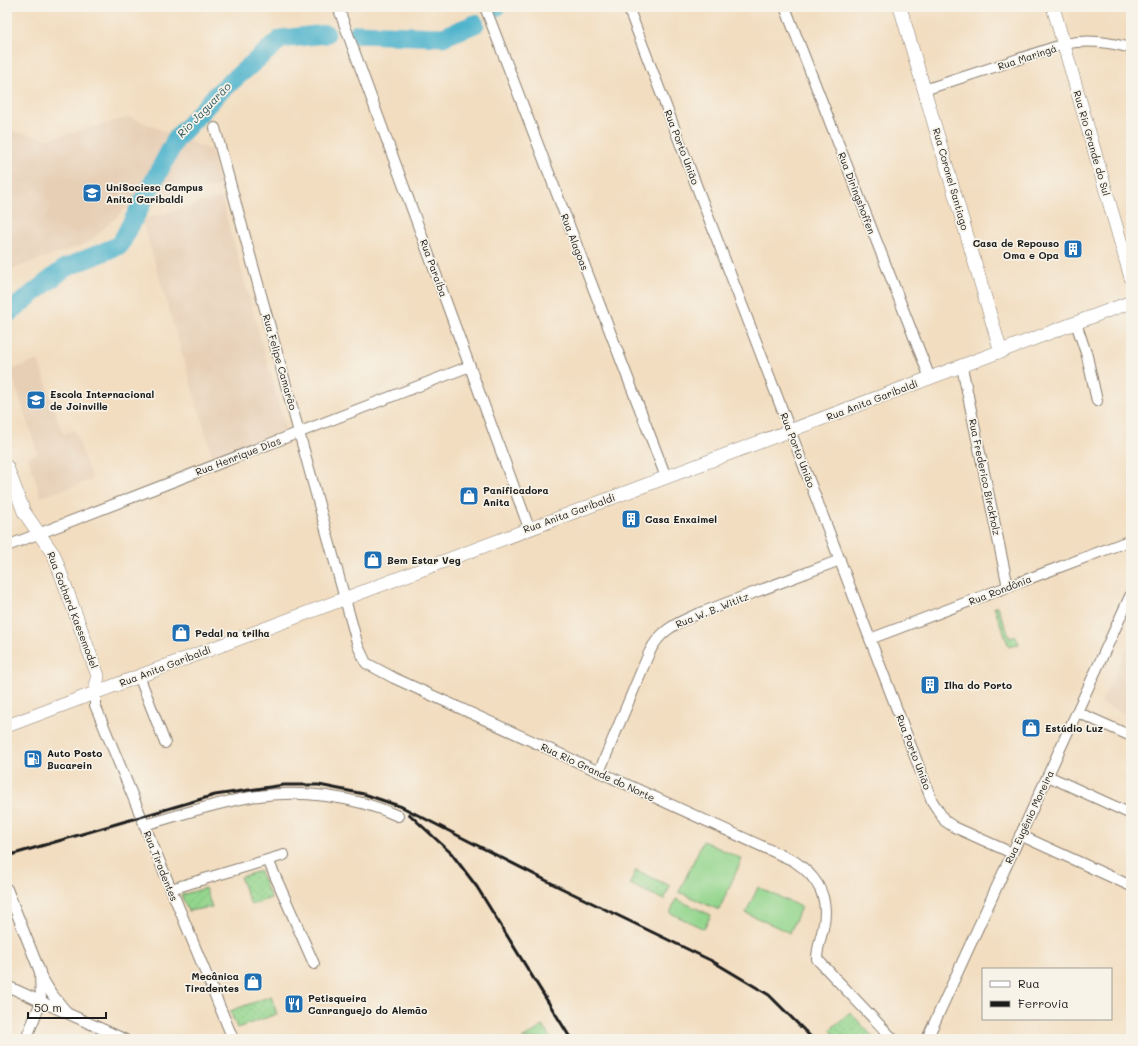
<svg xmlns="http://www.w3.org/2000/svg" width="1138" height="1046" viewBox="0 0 1138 1046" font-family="Mali,sans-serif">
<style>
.built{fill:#e7cfb6}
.grass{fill:url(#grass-dots);stroke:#587854}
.garden{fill:url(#garden-furrows);stroke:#587854}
.pitch{fill:#93d58d;stroke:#587854}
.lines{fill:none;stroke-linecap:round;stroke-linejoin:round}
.river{stroke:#4eb3cc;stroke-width:19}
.minor-casing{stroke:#877c6e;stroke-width:12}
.major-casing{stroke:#877c6e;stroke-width:14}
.minor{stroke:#fff;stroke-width:10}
.major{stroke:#fff;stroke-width:13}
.rail{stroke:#1c1c1c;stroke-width:3}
.labels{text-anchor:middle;stroke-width:3.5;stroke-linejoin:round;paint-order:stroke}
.street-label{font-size:10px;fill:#1c1c1c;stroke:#f7f3e8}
.poi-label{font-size:10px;font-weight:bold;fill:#1c1c1c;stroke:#f7f3e8;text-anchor:start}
.water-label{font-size:11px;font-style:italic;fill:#305862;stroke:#f7f3e8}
</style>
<defs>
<pattern id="grass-dots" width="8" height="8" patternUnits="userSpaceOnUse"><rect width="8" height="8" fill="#93d58d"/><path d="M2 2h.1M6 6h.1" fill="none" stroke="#7eb679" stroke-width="1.8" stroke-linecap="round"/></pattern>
<pattern id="garden-furrows" width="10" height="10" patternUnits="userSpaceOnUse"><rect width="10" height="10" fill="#93d58d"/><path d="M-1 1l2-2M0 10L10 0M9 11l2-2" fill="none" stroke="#7eb679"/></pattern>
</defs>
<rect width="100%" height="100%" fill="#f7f3e8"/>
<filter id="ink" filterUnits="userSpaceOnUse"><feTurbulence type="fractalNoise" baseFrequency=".025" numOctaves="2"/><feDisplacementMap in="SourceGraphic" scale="8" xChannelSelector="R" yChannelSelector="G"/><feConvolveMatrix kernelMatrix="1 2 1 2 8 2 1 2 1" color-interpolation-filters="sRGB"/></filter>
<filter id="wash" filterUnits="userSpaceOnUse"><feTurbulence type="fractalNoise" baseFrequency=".012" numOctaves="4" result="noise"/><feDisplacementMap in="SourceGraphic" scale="16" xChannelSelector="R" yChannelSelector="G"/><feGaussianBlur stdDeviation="0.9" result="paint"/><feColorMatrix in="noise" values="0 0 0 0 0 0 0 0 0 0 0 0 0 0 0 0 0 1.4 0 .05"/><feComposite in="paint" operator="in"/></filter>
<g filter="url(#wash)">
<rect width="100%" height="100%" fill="#f2ddc0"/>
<g class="built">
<polygon points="130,117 212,151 219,186 135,200 88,243 7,271 7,130 49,139"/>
<polygon points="221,197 286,429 213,457 142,220"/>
<polygon points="38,360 63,434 75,430 92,480 41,497 28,457 38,453 10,370"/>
<polygon points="1131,640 1131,717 1101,703"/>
</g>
<g class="grass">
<polygon points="636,870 670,886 664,900 630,884"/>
<polygon points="260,871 271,898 251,905 240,877"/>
<polygon points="271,996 277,1014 237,1028 230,1011"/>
<polygon points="850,1012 875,1039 839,1039 830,1030"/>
</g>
<g class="garden">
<polygon points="997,606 1010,638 1016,636 1019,644 1009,647 994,607"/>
<polygon points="205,888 212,907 188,911 181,895"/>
</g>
<g class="pitch">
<polygon points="703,841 742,859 719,910 679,892"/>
<polygon points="758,887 801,907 790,933 746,913"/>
<polygon points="676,899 711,915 704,929 670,913"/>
<polygon points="543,1026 551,1039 522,1039"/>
</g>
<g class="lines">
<g class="river">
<polyline points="495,8 496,7"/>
<polyline points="357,34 443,37 475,24"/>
<polyline points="7,314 65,268 120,245 176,139 218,93 281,39 326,34"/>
</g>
</g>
</g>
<g filter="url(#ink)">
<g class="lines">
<g class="minor-casing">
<g id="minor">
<polyline points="338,7 529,528"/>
<polyline points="485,7 666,477"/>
<polyline points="628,7 932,801 945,821 954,827 1012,853"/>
<polyline points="785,7 930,378"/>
<path d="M924 90 1064 44C1087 39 1108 42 1131 48"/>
<path d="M215 128 358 646 366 663 394 678 794 861C818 877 830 898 823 928 821 938 817 948 817 959L893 1039"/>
<polyline points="1076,323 1087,356 1097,401"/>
<polyline points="962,367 1008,587"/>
<polyline points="7,546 470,366"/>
<polyline points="870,639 1131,540"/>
<polyline points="139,676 165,743"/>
<polyline points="95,692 95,705 233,1039"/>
<polyline points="1077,712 1131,736"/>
<path d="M599 772 649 653C659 632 674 624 695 615L840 560"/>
<polyline points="1048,776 1131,814"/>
<path d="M144 825C180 815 215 803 251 797 299 789 355 796 398 816"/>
<polyline points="1020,835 1131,886"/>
<polyline points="268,860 314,964"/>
<polyline points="7,889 40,972 41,1002 26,1039"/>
<polyline points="171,889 284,855"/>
<polyline points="41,976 51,993 65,1010"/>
<polyline points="7,986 124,1039"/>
<polyline points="927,1039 1131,594"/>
</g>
</g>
<g class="major-casing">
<g id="major">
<polyline points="900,7 1001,352"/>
<polyline points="1053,7 1131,278"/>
<polyline points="7,467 24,512 54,555 98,676 95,692"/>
<polyline points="7,726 1131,302"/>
</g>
</g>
<use href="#minor" class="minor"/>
<use href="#major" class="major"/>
<g class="rail">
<polyline points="409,814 451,853 477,887 571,1039"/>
<polyline points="7,856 215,795 284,785 319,785 364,794 402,807 557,886 712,961 769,995 813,1039"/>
</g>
</g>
</g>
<defs>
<g id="university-square" transform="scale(1)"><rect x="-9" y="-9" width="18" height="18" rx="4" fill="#1f6fb2" stroke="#f7f3e8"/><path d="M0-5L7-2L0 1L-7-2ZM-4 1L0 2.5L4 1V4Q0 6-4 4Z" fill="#fff"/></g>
<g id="building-square" transform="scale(1)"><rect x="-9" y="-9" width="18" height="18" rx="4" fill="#1f6fb2" stroke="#f7f3e8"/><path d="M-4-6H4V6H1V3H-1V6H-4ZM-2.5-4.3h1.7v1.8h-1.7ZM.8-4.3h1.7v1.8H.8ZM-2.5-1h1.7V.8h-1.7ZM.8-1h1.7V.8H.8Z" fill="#fff"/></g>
<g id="school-square" transform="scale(1)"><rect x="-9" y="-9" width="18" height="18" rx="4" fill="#1f6fb2" stroke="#f7f3e8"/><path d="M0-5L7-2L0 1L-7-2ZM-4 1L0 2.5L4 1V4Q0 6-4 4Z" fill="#fff"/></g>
<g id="shop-square" transform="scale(1)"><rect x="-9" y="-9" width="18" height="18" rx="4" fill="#1f6fb2" stroke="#f7f3e8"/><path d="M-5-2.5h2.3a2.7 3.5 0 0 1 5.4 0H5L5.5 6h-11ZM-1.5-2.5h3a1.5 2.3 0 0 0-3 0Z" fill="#fff"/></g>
<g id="fuel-square" transform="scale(1)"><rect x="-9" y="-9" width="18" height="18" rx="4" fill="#1f6fb2" stroke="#f7f3e8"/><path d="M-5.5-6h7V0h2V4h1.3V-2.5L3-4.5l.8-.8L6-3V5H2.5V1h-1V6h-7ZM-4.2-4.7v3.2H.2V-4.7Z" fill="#fff"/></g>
<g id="restaurant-square" transform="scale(1)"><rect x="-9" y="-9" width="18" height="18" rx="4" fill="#1f6fb2" stroke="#f7f3e8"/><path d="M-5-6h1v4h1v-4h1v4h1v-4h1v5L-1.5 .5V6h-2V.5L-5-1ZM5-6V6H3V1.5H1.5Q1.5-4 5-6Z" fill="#fff"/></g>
</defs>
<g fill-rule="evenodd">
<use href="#university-square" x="92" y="193"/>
<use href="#building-square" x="1073" y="249"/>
<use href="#school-square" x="36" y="400"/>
<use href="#shop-square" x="469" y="496"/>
<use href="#building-square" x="631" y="519"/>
<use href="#shop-square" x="373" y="560"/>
<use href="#shop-square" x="181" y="633"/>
<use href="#building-square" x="930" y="685"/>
<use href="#shop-square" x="1031" y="728"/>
<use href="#fuel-square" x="33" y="759"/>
<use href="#shop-square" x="253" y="982"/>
<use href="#restaurant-square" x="294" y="1004"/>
</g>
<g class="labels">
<g class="street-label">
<text transform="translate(1027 57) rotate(-18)" y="4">Rua Maringá</text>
<text transform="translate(1092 143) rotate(74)" y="4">Rua Rio Grande do Sul</text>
<text transform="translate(682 147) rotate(69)" y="4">Rua Porto União</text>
<text transform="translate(951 179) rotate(74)" y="4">Rua Coronel Santiago</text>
<text transform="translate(857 193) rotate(69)" y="4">Rua Diringshoffen</text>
<text transform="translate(575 242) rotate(69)" y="4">Rua Alagoas</text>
<text transform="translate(434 268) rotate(70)" y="4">Rua Paraíba</text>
<text transform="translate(280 362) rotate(74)" y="4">Rua Felipe Camarão</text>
<text transform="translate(872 400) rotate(-21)" y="4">Rua Anita Garibaldi</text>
<text transform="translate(798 450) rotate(69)" y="4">Rua Porto União</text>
<text transform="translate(238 456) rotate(-21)" y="4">Rua Henrique Dias</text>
<text transform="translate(985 477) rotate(78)" y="4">Rua Frederico Birckholz</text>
<text transform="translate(569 513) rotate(-20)" y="4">Rua Anita Garibaldi</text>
<text transform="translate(1000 590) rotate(-21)" y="4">Rua Rondônia</text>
<text transform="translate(73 610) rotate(69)" y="4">Rua Gothard Kaesemodel</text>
<text transform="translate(712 610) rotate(-22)" y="4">Rua W. B. Wititz</text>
<text transform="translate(165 666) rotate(-21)" y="4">Rua Anita Garibaldi</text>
<text transform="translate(914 752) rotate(69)" y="4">Rua Porto União</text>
<text transform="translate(598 772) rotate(25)" y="4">Rua Rio Grande do Norte</text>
<text transform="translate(1029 817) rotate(-65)" y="4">Rua Eugênio Moreira</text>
<text transform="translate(161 866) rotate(68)" y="4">Rua Tiradentes</text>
</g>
<g class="poi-label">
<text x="106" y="191">UniSociesc Campus<tspan x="106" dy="12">Anita Garibaldi</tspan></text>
<text x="1059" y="247" text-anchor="end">Casa de Repouso<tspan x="1059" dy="12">Oma e Opa</tspan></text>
<text x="50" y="398">Escola Internacional<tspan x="50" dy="12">de Joinville</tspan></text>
<text x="483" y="494">Panificadora<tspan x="483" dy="12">Anita</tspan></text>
<text x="645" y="523">Casa Enxaimel</text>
<text x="387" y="564">Bem Estar Veg</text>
<text x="195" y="637">Pedal na trilha</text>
<text x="944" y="689">Ilha do Porto</text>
<text x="1045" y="732">Estúdio Luz</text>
<text x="47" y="757">Auto Posto<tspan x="47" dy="12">Bucarein</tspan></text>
<text x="239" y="980" text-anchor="end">Mecânica<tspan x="239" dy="12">Tiradentes</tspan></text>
<text x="308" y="1002">Petisqueira<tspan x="308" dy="12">Canranguejo do Alemão</tspan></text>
</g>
<g class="water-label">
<text transform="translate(204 110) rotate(-46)" y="4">Rio Jaguarão</text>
</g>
</g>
<rect width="1138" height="1046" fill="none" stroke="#f7f3e8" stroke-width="24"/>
<rect x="982" y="968" width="130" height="52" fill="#f7f3e8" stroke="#9f9d96"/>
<rect x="990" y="981" width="20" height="6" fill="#ffffff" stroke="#9f9d96"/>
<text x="1018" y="988" font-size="12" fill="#1c1c1c">Rua</text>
<rect x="990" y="1001" width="20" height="6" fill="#1c1c1c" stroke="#9f9d96"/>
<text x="1018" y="1008" font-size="12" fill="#1c1c1c">Ferrovia</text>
<path d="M28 1012v6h78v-6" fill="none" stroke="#1c1c1c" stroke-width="2"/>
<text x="34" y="1012" font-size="12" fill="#1c1c1c" stroke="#f7f3e8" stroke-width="3" paint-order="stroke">50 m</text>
</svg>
